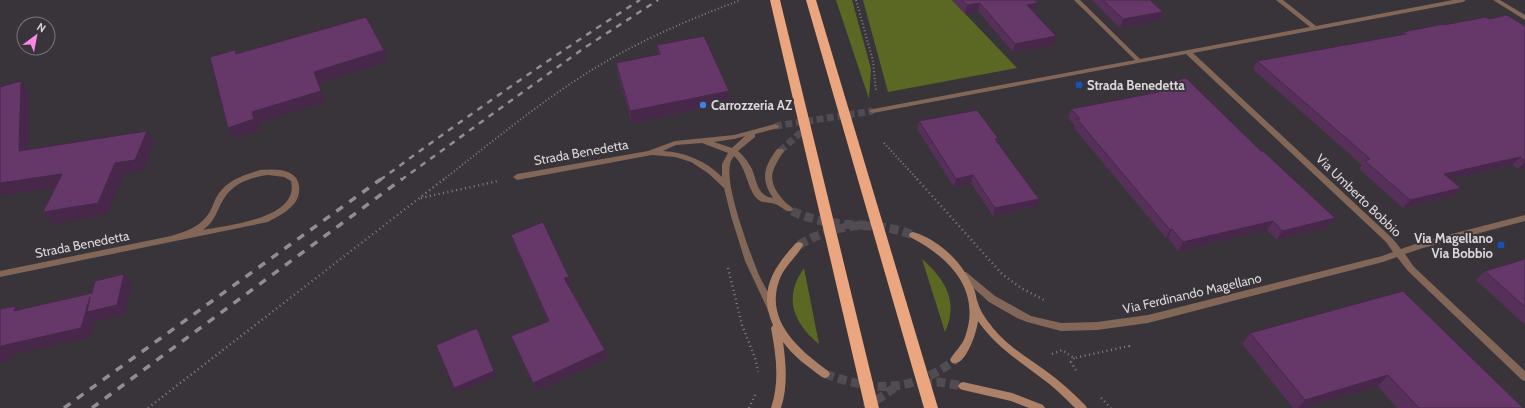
<svg xmlns="http://www.w3.org/2000/svg" width="1525" height="408" viewBox="0 0 1525 408" font-family="Cabin,sans-serif">
<style>
.green{fill:#5a6824}
.lines{fill:none;stroke-linecap:round;stroke-linejoin:round}
.street-tunnel-far1{stroke:#514c51;stroke-width:7;stroke-dasharray:7 3.5;stroke-linecap:butt}
.street-tunnel{stroke:#514c51;stroke-width:9;stroke-dasharray:9 4.5;stroke-linecap:butt}
.secondary-tunnel{stroke:#514c51;stroke-width:9;stroke-dasharray:9 4.5;stroke-linecap:butt}
.path-far1{stroke:#837f83;stroke-width:2;stroke-dasharray:1 2.5;stroke-linecap:butt}
.path{stroke:#837f83;stroke-width:2.5;stroke-dasharray:1 3.5;stroke-linecap:butt}
.lane{fill:#826657;fill-rule:evenodd}
.street{fill:#826657;fill-rule:evenodd}
.secondary{fill:#ad8068;fill-rule:evenodd}
.highway{fill:#eba680;fill-rule:evenodd}
.rail-far1{stroke:#918d91;stroke-width:2.5;stroke-dasharray:6 6;stroke-linecap:butt}
.rail{stroke:#918d91;stroke-width:3.5;stroke-dasharray:8 8;stroke-linecap:butt}
.wall{fill:#57305a}
.shaded-wall{fill:#47274a}
.building{fill:#653869;stroke:#47274a}
.transit-dot{fill:#1a4fb4;stroke:#393439;stroke-width:1.5}
.shop-dot{fill:#3f7fe0;stroke:#393439;stroke-width:1.5}
.labels{text-anchor:middle;stroke-width:4;stroke-linejoin:round;paint-order:stroke}
.poi-label{font-size:13px;font-weight:bold;fill:#dad7da;stroke:#393439;text-anchor:start}
.street-label{font-size:13px;fill:#dad7da;stroke:#393439}
</style>
<rect width="100%" height="100%" fill="#393439"/>
<g class="green">
<polygon points="836,0 852,0 871,69 869,99"/>
<polygon points="863,0 952,0 1017,68 888,92"/>
<path d="M922 259C945 279 959 302 945 332Z"/>
<path d="M804 268 819 344C793 323 783 297 804 268Z"/>
</g>
<g class="lines">
<g class="street-tunnel-far1">
<polyline points="775,126 873,111"/>
<polyline points="780,151 808,126"/>
</g>
<path class="street-tunnel" d="M792 211C816 222 840 225 866 225"/>
<g class="secondary-tunnel">
<path d="M799 245C837 223 871 220 913 235"/>
<path d="M825 374C876 392 910 393 955 360"/>
<polyline points="923,383 939,382 963,386"/>
<polyline points="865,408 894,388"/>
</g>
<g class="path-far1">
<polyline points="856,0 873,61 876,91"/>
<polyline points="884,143 918,180"/>
<path d="M443 180C492 142 541 101 595 68 641 40 690 19 741 0"/>
</g>
<g class="path">
<polyline points="917,179 1002,274 1021,288 1044,300"/>
<polyline points="421,198 498,181"/>
<polyline points="728,268 742,325 755,358 758,372"/>
<polyline points="1052,354 1062,350 1074,358 1129,346 1127,343"/>
<polyline points="1074,358 1071,362 1077,372"/>
<polyline points="1101,398 1111,408"/>
<polyline points="148,408 444,179"/>
<polyline points="749,408 756,393"/>
</g>
<polygon class="lane" points="1074,0 1080,0 1141,60 1141,62 1137,62"/>
<g class="street">
<polygon points="1276,0 1283,0 1316,26 1453,0 1466,0 1463,2 1193,53 1392,238 1401,249 1421,242 1525,215 1525,221 1423,248 1405,254 1414,267 1525,371 1525,381 1522,380 1408,271 1397,257 1383,262 1148,323 1097,330 1061,331 1027,322 1017,318 989,302 960,276 959,274 960,272 966,272 995,296 1031,316 1061,323 1097,322 1148,315 1382,256 1393,252 1386,242 1186,54 873,113 869,111 873,109 1310,27"/>
<polygon points="1493,0 1500,0 1525,15 1525,20"/>
<path d="M775 124 779 126 778 128 755 134V137L738 151C744 156 748 162 752 169 757 181 757 196 773 198 760 178 764 167 777 149H783L784 151C769 173 767 182 786 203 788 205 791 206 793 209L792 211C785 213 782 206 775 204 771 202 765 203 760 201 747 193 748 168 734 156 732 159 730 162 730 165 725 186 750 253 759 275 764 286 771 296 775 308L774 311 771 312 768 311 767 308 745 261 731 216 724 188 708 173 691 162 675 157 652 155 517 180 513 177 517 174 648 151 675 141 734 135ZM745 136 732 148 714 142 734 139ZM702 143 728 153 722 164V177C706 161 685 152 663 151L676 145Z"/>
<path d="M260 170C274 169 297 168 299 186 300 193 298 199 294 204 287 212 277 217 268 222L0 277V271L171 236C183 232 198 228 206 217 211 212 213 204 216 198 225 181 243 175 260 170ZM268 175 284 177 291 181C300 219 227 225 203 230 217 220 216 210 225 197 234 183 252 177 268 175Z"/>
</g>
<g class="secondary">
<path d="M913 232C940 240 963 263 974 289 976 293 976 299 978 303 980 310 985 318 990 324 1004 344 1027 357 1046 371 1060 381 1073 393 1085 405L1087 408H1075C1064 397 1053 386 1040 377 1018 360 994 345 978 321 977 332 965 368 952 363L950 360C954 352 962 346 965 337 982 290 949 257 910 237L909 235 910 233Z"/>
<path d="M799 242 802 243 803 245C796 258 784 266 779 281 765 321 799 350 828 371L830 374 828 377 825 378 822 377C807 366 793 356 783 342 786 364 788 386 781 408H771C780 381 776 355 771 328L773 325C758 291 773 268 796 243Z"/>
<polygon points="963,382 1012,393 1043,405 1045,408 1029,408 1011,401 963,390 960,389 958,386 960,383"/>
</g>
<g class="highway">
<polygon points="770,0 780,0 879,408 865,408"/>
<polygon points="806,0 816,0 938,408 924,408"/>
</g>
<g class="rail-far1">
<path d="M380 180C465 118 551 57 640 0"/>
<polyline points="401,180 584,48 658,0"/>
</g>
<g class="rail">
<polyline points="64,408 381,179"/>
<polyline points="92,408 402,179"/>
</g>
</g>
<g class="wall">
<polygon points="952,0 1037,0 1037,2 1036,2 1035,11 1033,12 1053,45 1013,52 978,11 965,14"/>
<polygon points="1092,0 1150,0 1163,12 1160,20 1120,28"/>
<polygon points="1489,19 1525,26 1525,168 1518,169 1512,165 1451,179 1461,188 1454,196 1403,208 1359,169 1362,165 1253,69 1257,61 1402,35 1403,32"/>
<polygon points="657,45 729,102 632,123 618,75 616,63 658,55"/>
<polygon points="1153,85 1328,227 1277,240 1267,230 1178,251 1168,238 1166,238 1074,128 1075,126 1068,118 1071,109 1149,94"/>
<polygon points="919,121 997,141 1036,207 993,216 971,183 954,187 917,129"/>
<polygon points="511,235 569,277 571,286 569,286 605,350 607,359 536,391 515,345 511,336 548,321 514,244"/>
<polygon points="1525,259 1525,325 1476,280 1485,271"/>
<polygon points="1250,333 1523,408 1397,408 1378,386 1304,408 1293,408 1242,344"/>
</g>
<g class="shaded-wall">
<polygon points="980,3 978,11 965,14 967,5"/>
<polygon points="1037,3 1035,11 1025,13 1027,5"/>
<polygon points="1163,12 1160,20 1120,28 1123,19"/>
<polygon points="1056,36 1053,45 1013,52 1015,44"/>
<polygon points="384,50 388,61 319,83 326,102 258,123 260,130 234,138 228,128 314,72"/>
<polygon points="21,81 29,92 29,162 19,151"/>
<polygon points="729,91 729,102 632,123 630,111"/>
<polygon points="147,131 154,143 143,171 124,174 107,214 53,224 43,212 115,163"/>
<polygon points="1520,157 1512,165 1437,182 1444,174"/>
<polygon points="1525,162 1525,168 1518,169"/>
<polygon points="62,174 71,185 0,196 0,183"/>
<polygon points="973,175 971,183 954,187 956,179"/>
<polygon points="1461,188 1454,196 1403,208 1410,200"/>
<polygon points="1039,199 1036,207 993,216 995,208"/>
<polygon points="1335,218 1328,227 1277,240 1282,231"/>
<polygon points="1273,221 1267,230 1178,251 1183,242"/>
<polygon points="1172,229 1168,238 1166,238 1170,230"/>
<polygon points="124,274 132,283 125,314 95,321 95,320 90,337 11,355 9,360 0,362 0,349 1,346 90,297"/>
<polygon points="569,277 571,286 567,287 564,278"/>
<polygon points="16,306 25,315 14,311"/>
<polygon points="477,328 496,376 456,393 454,388"/>
<polygon points="605,350 607,359 536,391 533,383"/>
<polygon points="1388,375 1378,386 1304,408 1298,408 1305,400"/>
</g>
<g class="building">
<polygon points="962,0 1034,0 1037,3 1027,5 1056,36 1015,44 980,3 967,5"/>
<polygon points="1103,0 1150,0 1163,12 1123,19"/>
<polygon points="1507,15 1525,26 1525,161 1520,157 1444,174 1461,188 1410,200 1365,161 1370,159 1257,61 1406,34 1403,32 1443,24 1444,25 1486,17 1489,19"/>
<polygon points="366,17 384,50 314,72 321,91 252,112 254,119 228,128 210,57 235,50 236,54"/>
<polygon points="704,36 729,91 630,111 616,63 660,54 657,45"/>
<polygon points="1186,78 1261,151 1263,151 1335,218 1282,231 1273,221 1183,242 1172,229 1170,230 1077,119 1080,119 1071,109 1159,92 1153,85"/>
<polygon points="21,81 19,151 147,131 135,160 115,163 98,203 43,212 62,174 0,183 0,87"/>
<polygon points="977,110 998,138 995,139 1039,199 995,208 973,175 956,179 919,121"/>
<polygon points="543,222 569,277 564,278 605,350 533,383 511,336 549,321 511,235"/>
<polygon points="1525,259 1525,307 1485,271"/>
<polygon points="124,274 117,305 87,312 90,297 81,328 1,346 0,349 0,309 16,306 14,311 92,293 95,281"/>
<polygon points="1403,291 1523,408 1419,408 1388,375 1305,400 1250,333"/>
<polygon points="477,328 494,371 454,388 436,345"/>
</g>
<g class="transit-dot">
<rect x="1075" y="81" width="8" height="8" rx="2"/>
<rect x="1497" y="241" width="8" height="8" rx="2"/>
</g>
<circle class="shop-dot" cx="703" cy="105" r="4"/>
<g class="labels">
<g class="poi-label">
<text x="1087" y="90">Strada Benedetta</text>
<text x="711" y="110">Carrozzeria AZ</text>
<text x="1493" y="243" text-anchor="end">Via Magellano<tspan x="1493" dy="15">Via Bobbio</tspan></text>
</g>
<g class="street-label">
<text transform="translate(581 152) rotate(-10)" y="5">Strada Benedetta</text>
<text transform="translate(1359 195) rotate(44)" y="5">Via Umberto Bobbio</text>
<text transform="translate(82 244) rotate(-11)" y="5">Strada Benedetta</text>
<text transform="translate(1192 293) rotate(-13)" y="5">Via Ferdinando Magellano</text>
</g>
</g>
<g transform="translate(36 36) rotate(32)"><circle r="19" fill="#393439" stroke="#797579"/>
<path d="M0-3L7 15L0 10L-7 15Z" fill="#fb87e6"/>
<text y="-6" font-size="11" font-weight="bold" text-anchor="middle" fill="#dad7da">N</text>
</g>
</svg>
